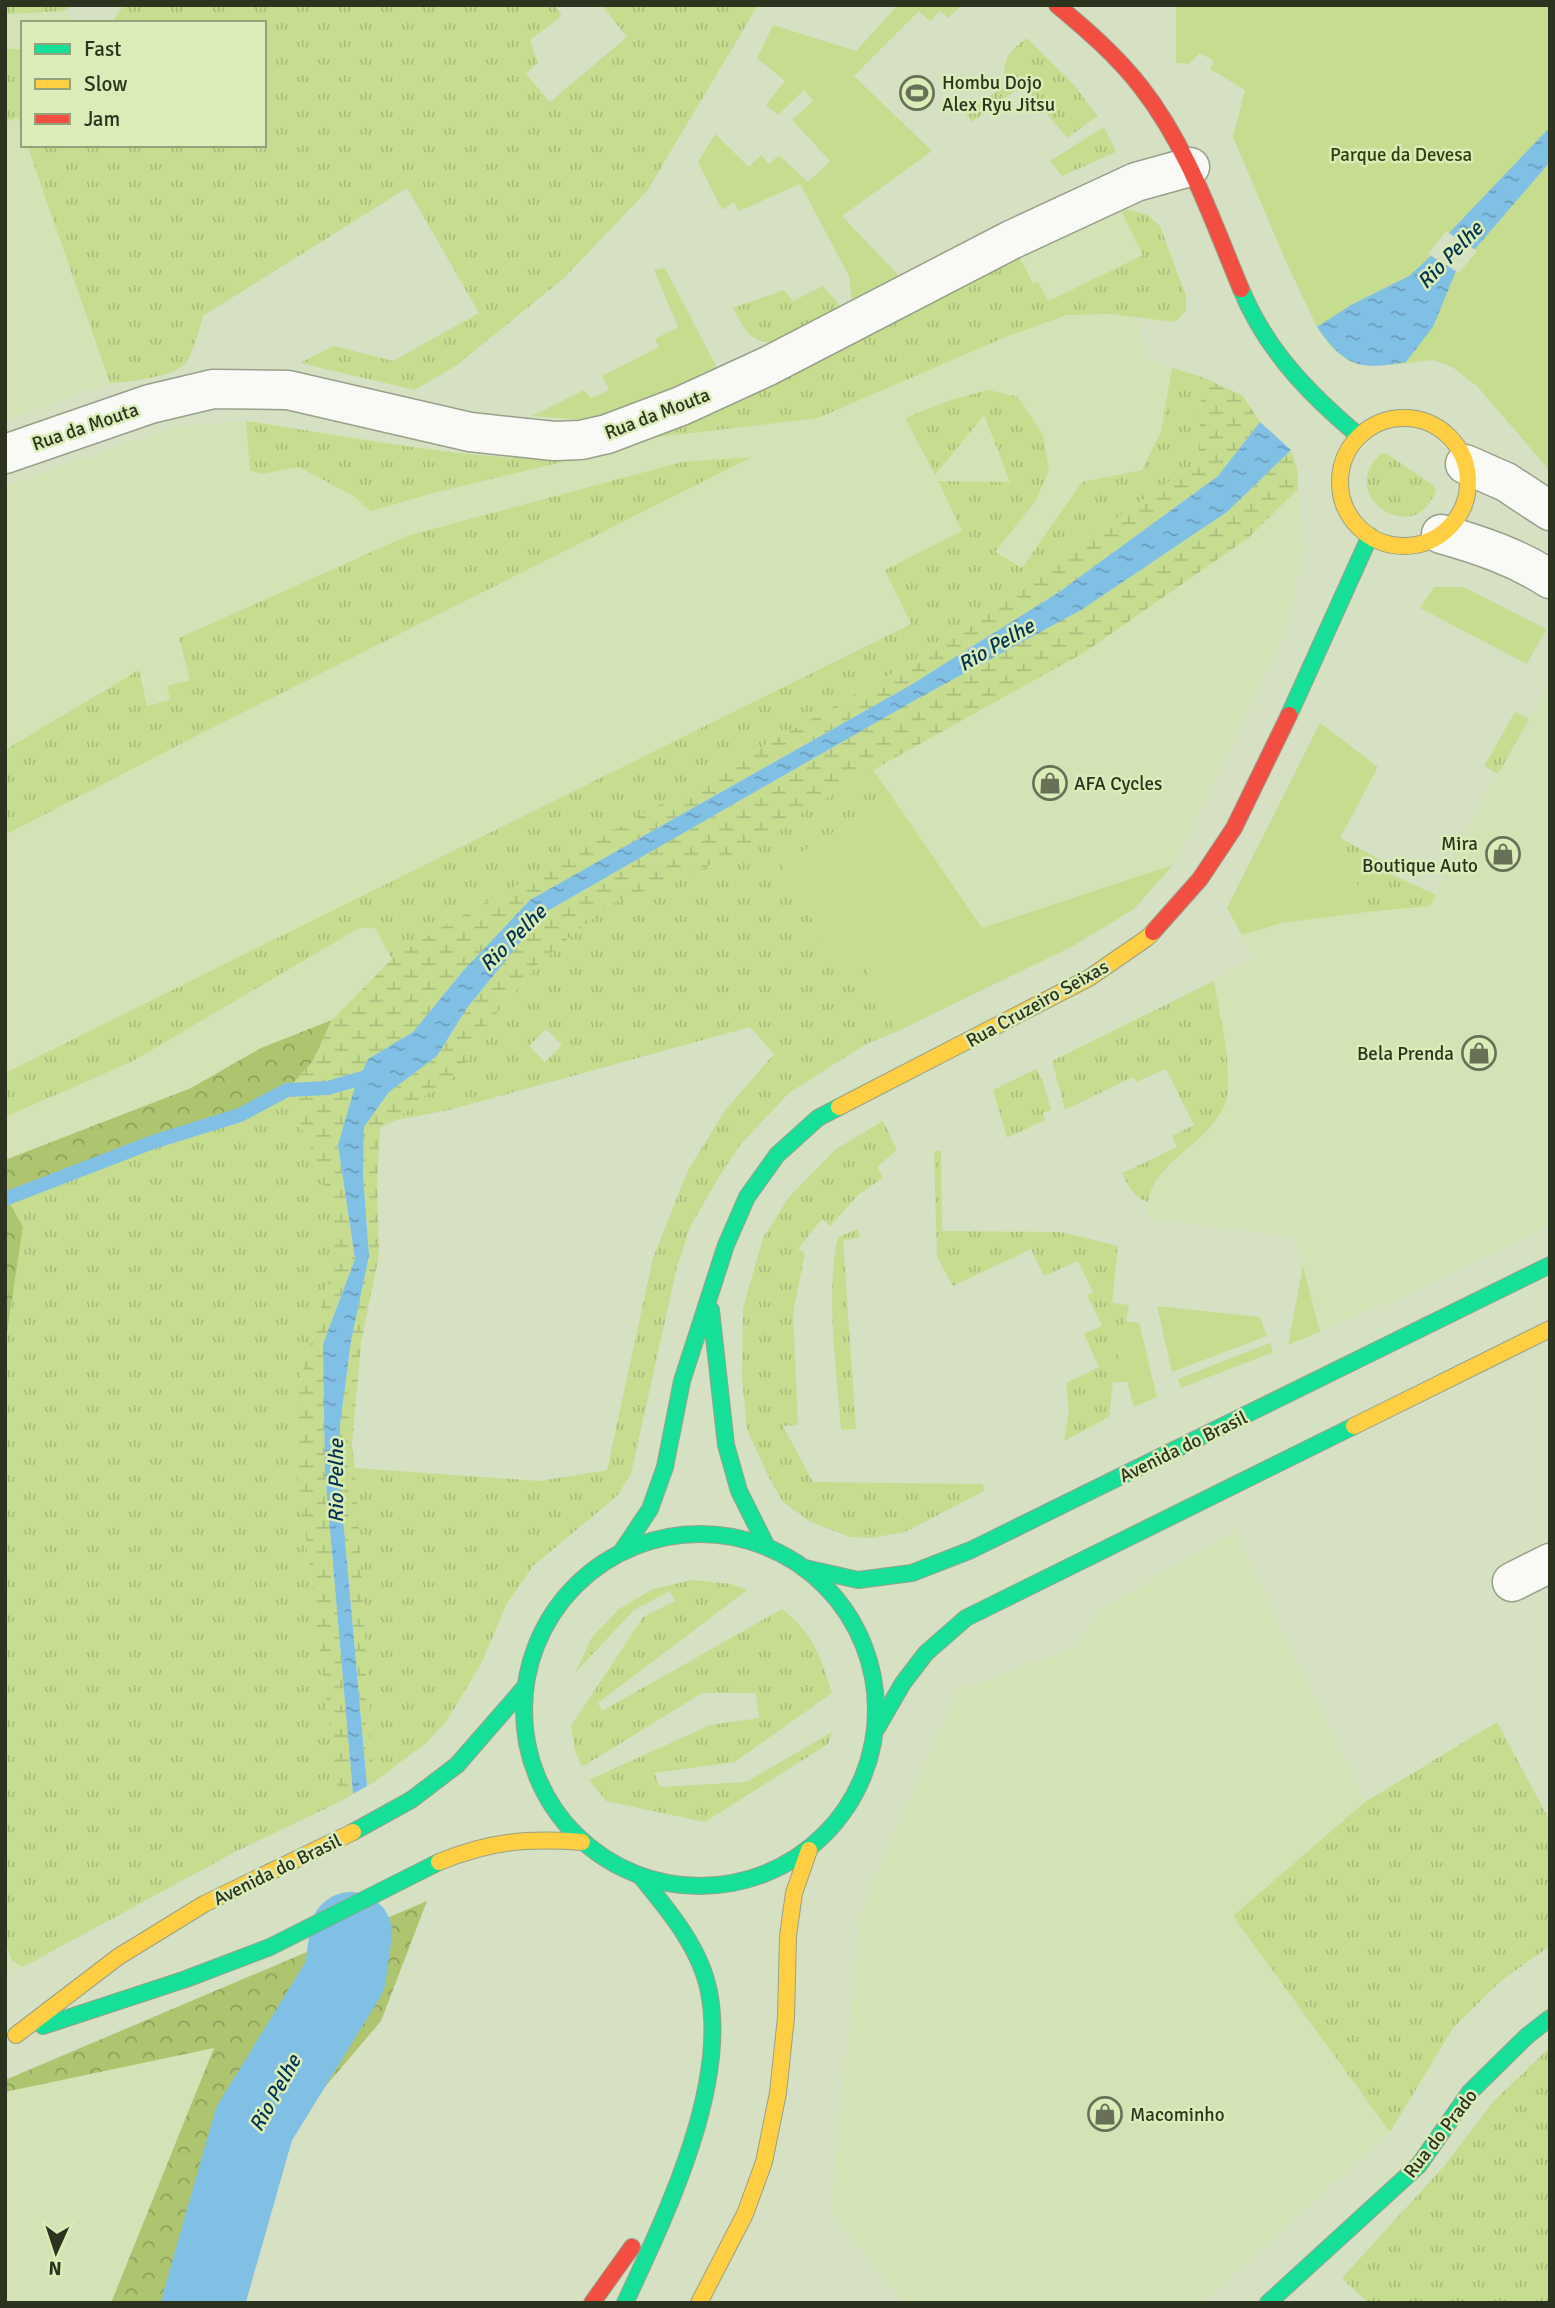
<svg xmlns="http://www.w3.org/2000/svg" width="1555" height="2308" viewBox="0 0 1555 2308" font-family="Signika,sans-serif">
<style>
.built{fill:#d4e3b5}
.grass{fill:url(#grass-tufts);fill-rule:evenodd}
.forest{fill:url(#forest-crowns)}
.wetland{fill:url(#wetland-marsh)}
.green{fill:#c6dd90}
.water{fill:url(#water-ripples)}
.pier{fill:#d6e0c3}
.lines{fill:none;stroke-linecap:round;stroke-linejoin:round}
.stream{stroke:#81c0e5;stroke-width:14}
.river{stroke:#81c0e5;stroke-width:82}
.street-casing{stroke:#98a08a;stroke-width:41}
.fast-casing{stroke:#98a08a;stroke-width:18}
.slow-casing{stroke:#98a08a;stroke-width:18}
.jam-casing{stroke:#98a08a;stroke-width:18}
.street{stroke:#f9faf6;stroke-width:38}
.fast{stroke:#16e098;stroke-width:16}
.slow{stroke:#ffcf43;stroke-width:16}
.jam{stroke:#f24e42;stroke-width:16}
.labels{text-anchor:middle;stroke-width:5;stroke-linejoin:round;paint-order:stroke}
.poi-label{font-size:19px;fill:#2c331e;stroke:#daecb7;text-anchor:start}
.park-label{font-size:19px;fill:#323f0c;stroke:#daecb7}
.street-label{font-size:19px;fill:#2c331e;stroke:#daecb7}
.water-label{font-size:21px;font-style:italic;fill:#003352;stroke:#daecb7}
</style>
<defs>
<pattern id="grass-tufts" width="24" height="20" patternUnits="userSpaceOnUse" patternTransform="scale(1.75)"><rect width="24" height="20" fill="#c6dd90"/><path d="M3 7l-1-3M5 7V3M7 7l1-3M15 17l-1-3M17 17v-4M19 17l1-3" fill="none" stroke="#aabe7c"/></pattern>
<pattern id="forest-crowns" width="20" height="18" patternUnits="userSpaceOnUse" patternTransform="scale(1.75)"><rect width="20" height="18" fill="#aec570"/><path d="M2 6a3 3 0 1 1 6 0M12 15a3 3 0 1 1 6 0" fill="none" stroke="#8ea15b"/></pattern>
<pattern id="wetland-marsh" width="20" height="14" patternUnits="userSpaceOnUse" patternTransform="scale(1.75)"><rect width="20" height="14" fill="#c6dd90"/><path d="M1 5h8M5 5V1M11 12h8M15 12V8" fill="none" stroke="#aabe7c"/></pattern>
<pattern id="water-ripples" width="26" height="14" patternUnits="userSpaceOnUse" patternTransform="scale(1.75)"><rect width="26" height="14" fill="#81c0e5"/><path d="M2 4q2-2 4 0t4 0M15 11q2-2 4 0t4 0" fill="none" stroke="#6a9db9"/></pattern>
</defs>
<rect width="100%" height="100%" fill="#d6e0c3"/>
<g class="built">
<polygon points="5,5 73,5 65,11 77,23 23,23 23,114 18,118 23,132 23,145 27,145 110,383 5,421"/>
<polygon points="1125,209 1146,214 1160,226 1186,296 1186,311 1175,322 1136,317 1147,361 1202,377 1198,461 907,665 392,959 332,1020 261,1048 191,1088 5,1160 5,486 176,426 246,421 476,455 529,460 575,459 909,313 1111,210"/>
<polygon points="1298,489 1303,549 1293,602 1281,643 1173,865 982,928 873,770 1085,652 1248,538"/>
<polygon points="1550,683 1550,1225 1416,1290 1320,1332 1294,1236 1146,1218 1150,1193 1165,1171 1218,1120 1227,1096 1228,1070 1214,981 1255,959 1242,935 1281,923 1330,915 1430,906 1488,790"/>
<polygon points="1234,1531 1365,1802 1233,1916 1390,2132 1202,2303 903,2303 830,2211 862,1908 957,1691 1078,1646 1098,1611"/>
<polygon points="5,1942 12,1960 23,1967 5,1978"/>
<polygon points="214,2048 111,2303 5,2303 5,2092"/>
</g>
<g class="grass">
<polygon points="5,5 73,5 64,11 8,14 5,14"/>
<path d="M124 5H554L562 16 530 40 538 63 526 74 550 102 627 37 604 8 607 5H758L647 191 563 279 457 365 415 390 300 363 334 346 393 361 479 313 407 188 203 316C201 324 191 358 186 363 172 377 129 382 110 383L27 145H264V23H111Z"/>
<path d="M1027 38 1075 86 1097 116 1067 138 1023 85 972 122 966 114 1004 86C1004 58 1005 54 1027 38Z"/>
<polygon points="5,49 23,49 23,132 18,118 5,122"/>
<polygon points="1104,127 1116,152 1062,176 1050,161"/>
<polygon points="1125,209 1146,214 1160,226 1186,296 1186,311 1175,322 1111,314 1067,315 1010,335 818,418 650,438 1020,258 1033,284 1038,281 1048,301 1057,297 1143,255 1122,212"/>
<path d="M823 286 844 310 774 342C750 345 743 326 733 308L784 290 793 301Z"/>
<polygon points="1172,368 1202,377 1198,461 907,665 440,928 392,959 375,928 359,928 133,1061 5,1117 5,1073 911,624 885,570 962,531 938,481 1010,482 984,415 935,475 905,418 951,400 989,390 1018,397 1043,435 1049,470 1036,500 995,552 1022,568 1082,482 1142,470 1161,432"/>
<path d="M246 421C355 437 465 461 575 459L437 492 371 511 352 495 299 467 261 474 250 470Z"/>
<path d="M1382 453 1387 454 1433 485 1436 490C1415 551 1333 494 1382 453Z"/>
<polygon points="752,457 192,738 5,835 5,750 139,670 147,706 170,700 167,686 190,680 179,638 407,536 682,462"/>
<polygon points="1515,712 1529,719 1498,774 1484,766"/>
<path d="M873 770 892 797 781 865 866 966 896 1032 866 1044 789 1093 740 1145 720 1175 690 1227 677 1267 631 1474 617 1496 533 1566 506 1605 481 1664 446 1722 426 1743 374 1782 355 1468 540 1481 607 1470 653 1258 688 1170 726 1109 774 1054 750 1027 449 1110 396 1120 428 1093 463 1071 471 1044 540 962 610 904 721 861ZM546 1029 562 1045 545 1062 529 1046Z"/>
<polygon points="1340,838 1396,868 1393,875 1436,895 1430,906 1367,912"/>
<path d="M1214 981C1219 1013 1232 1063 1227 1095 1219 1141 1156 1156 1148 1202 1133 1197 1129 1187 1122 1173L1177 1147 1172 1136 1194 1125 1166 1069 1136 1082 1133 1077 1065 1110 1052 1061Z"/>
<polygon points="1036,1069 1043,1082 1051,1110 1043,1113 1045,1120 1007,1138 993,1090"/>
<polygon points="287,1090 335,1212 328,1282 298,1387 297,1467 339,1802 235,1852 23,1967 12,1960 5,1942 5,1346 23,1227 7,1198 153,1142 240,1115"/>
<polygon points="883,1121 897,1150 877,1167 883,1178 859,1194 830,1226 822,1219 798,1249 805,1253 793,1313 798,1425 783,1426 813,1482 983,1484 984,1491 905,1532 871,1538 850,1537 811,1522 783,1502 768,1476 747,1429 742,1377 743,1308 763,1238 789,1197 836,1149"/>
<polygon points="934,1151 941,1151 942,1231 1061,1232 1118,1246 1112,1303 1129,1305 1113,1382 1109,1417 1064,1441 1069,1412 1066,1383 1099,1367 1084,1334 1102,1326 1087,1295 1093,1292 1078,1261 1044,1276 1031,1249 953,1286 937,1257"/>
<path d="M858 1229 860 1238 843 1240 856 1429 841 1430C837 1373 825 1292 838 1237Z"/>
<path d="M692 1580 731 1584 747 1590 598 1703 602 1711 782 1609C813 1634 821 1656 832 1693L735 1762 654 1773 660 1787 746 1782 832 1732 828 1744 705 1822 606 1801 589 1780 710 1725 759 1718 756 1693H702L582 1767 575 1751 571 1726 643 1617 675 1601 670 1591 634 1610 575 1673 592 1637 619 1609 653 1589Z"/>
<polygon points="1497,1722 1550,1821 1550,1946 1502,1980 1453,2028 1390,2132 1233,1916 1365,1802"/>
<polygon points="1550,2047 1550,2303 1368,2303 1342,2278 1445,2165 1493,2102"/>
</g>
<g class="forest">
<polygon points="332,1020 313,1061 287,1090 240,1115 153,1142 7,1198 23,1227 5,1346 5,1160 191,1088 261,1048"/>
<polygon points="427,1901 381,2021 290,2128 231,2276 223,2303 111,2303 214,2048 5,2092 5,2080"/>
</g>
<g class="wetland">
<polygon points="1202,377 1242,395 1260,422 1218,476 1059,592 909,686 530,900 463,971 413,1032 368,1059 338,1145 355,1259 323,1344 325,1472 353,1794 339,1802 297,1467 298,1387 328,1282 335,1212 287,1090 313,1061 332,1020 392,959 440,928 907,665 1198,461"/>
<polygon points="1291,450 1297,468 1298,489 1248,538 1085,652 873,770 721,861 610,904 540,962 471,1044 463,1071 428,1093 396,1120 380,1128 377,1184 379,1255 361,1343 352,1444 355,1468 374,1782 367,1786 340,1484 340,1425 351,1341 369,1256 363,1173 364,1127 389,1092 437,1056 467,1008 544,913 917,699 1081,610 1227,512"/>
</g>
<g class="green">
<polygon points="898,5 962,5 948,18 940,11 930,21 919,11 854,76 932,151 842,216 904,281 852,306 849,276 800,184 739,211 734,202 722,210 698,162 715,134 749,167 761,155 769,164 779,155 808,182 830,161 792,120 813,101 804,90 778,115 766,105 785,81 757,58 773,25 856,51"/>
<polygon points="1176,5 1550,5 1550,471 1477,386 1452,367 1433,360 1390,365 1357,364 1347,360 1331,347 1317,327 1287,264 1233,137 1245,90 1210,69 1214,61 1200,53 1189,64 1176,63"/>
<polygon points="665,268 718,370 606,416 583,420 532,416 584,390 591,398 609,390 602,376 659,347 655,339 678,327 654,270"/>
<polygon points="1434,587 1464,587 1546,629 1527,664 1420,608"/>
<polygon points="1320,723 1378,767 1340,838 1367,912 1281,923 1242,935 1227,908"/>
<polygon points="892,797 982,928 1173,865 1134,909 1073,946 896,1032 866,967 843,974 781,865"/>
<polygon points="1303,1266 1320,1332 1288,1345"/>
<polygon points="1157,1306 1260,1317 1267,1336 1172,1372"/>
<polygon points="1126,1321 1139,1323 1157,1397 1134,1407 1127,1382 1113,1382"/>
<polygon points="1270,1343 1273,1352 1181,1388 1178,1379"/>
</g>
<g class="water">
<path d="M1550 127V162L1456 271 1433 327 1406 362C1359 371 1344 366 1317 327L1351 305 1409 276 1431 256 1449 233Z"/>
<polygon points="1260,422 1291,450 1227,512 1081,610 917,699 544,913 467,1008 437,1056 389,1092 364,1127 363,1174 369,1256 351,1341 340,1425 340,1484 367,1786 353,1794 325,1472 323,1344 355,1259 338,1145 354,1090 368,1059 413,1032 463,971 530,900 909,686 1059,592 1218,476"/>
</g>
<polygon class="pier" points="1446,231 1477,251 1459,273 1428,254"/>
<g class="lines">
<polyline class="stream" points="5,1199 153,1142 240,1115 287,1090 328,1088 376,1074"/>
<polyline class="river" points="203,2303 254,2124 345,1976 351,1933"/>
<g class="street-casing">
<g id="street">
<polyline points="5,454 150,404 213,389 288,390 470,432 554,441 581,440 607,434 681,406 768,366 1011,240 1136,182 1190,167"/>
<polyline points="1465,464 1506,482 1550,511"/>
<path d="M1441 534C1480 545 1516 557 1550 579"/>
<polyline points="1512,1582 1550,1563"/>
</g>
</g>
<g class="fast-casing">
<g id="fast">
<path d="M1241 289C1266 350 1309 394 1359 436"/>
<polyline points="1289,715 1370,536"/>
<polyline points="711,1310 726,1445 739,1491 767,1547"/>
<circle cx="700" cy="1710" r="176"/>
<polyline points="622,1551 650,1509 665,1467 682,1381 726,1245 747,1197 777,1155 818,1118 839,1107"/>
<polyline points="805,1568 858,1580 912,1573 971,1550 1550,1265"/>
<polyline points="877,1728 903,1683 926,1653 966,1618 1354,1426"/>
<polyline points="353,1832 411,1800 457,1765 524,1688"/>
<polyline points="43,2026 186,1979 270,1947 439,1862"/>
<path d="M625 2303C665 2217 728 2088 709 1992 701 1949 669 1911 642 1878"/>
<polyline points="1268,2303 1419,2165 1470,2092 1527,2036 1550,2018"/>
</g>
</g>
<g class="slow-casing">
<g id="slow">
<circle cx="1404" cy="482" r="64"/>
<polyline points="839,1107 1089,978 1147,938 1153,932"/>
<polyline points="1354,1426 1550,1329"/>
<path d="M439 1862C491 1841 526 1838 582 1842"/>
<polyline points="16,2035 118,1957 204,1904 353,1832"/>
<polyline points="699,2303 745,2214 764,2162 778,2093 786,2017 788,1936 794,1893 809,1850"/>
</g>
</g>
<g class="jam-casing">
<g id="jam">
<path d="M1057 5C1087 30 1117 56 1141 87 1188 147 1212 220 1241 289"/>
<polyline points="1153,932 1200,879 1234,828 1289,715"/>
<polyline points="592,2303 632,2247"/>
</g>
</g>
<use href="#street" class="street"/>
<use href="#fast" class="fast"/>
<use href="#slow" class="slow"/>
<use href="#jam" class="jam"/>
</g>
<defs>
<g id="stadium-ring" transform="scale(1.75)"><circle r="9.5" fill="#daecb7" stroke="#687058" stroke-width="1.5"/><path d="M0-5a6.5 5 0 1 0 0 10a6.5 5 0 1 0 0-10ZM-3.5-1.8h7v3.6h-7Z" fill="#687058"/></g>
<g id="shop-ring" transform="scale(1.75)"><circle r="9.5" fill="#daecb7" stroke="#687058" stroke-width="1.5"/><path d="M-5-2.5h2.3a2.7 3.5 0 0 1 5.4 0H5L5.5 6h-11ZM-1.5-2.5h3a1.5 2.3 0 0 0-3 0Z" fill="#687058"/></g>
</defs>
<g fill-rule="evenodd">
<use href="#stadium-ring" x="917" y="93"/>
<use href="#shop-ring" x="1050" y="783"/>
<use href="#shop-ring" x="1503" y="854"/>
<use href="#shop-ring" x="1479" y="1053"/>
<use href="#shop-ring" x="1105" y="2114"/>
</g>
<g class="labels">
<g class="poi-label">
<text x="942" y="89">Hombu Dojo<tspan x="942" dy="22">Alex Ryu Jitsu</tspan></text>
<text x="1074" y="790">AFA Cycles</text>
<text x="1478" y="850" text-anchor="end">Mira<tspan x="1478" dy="22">Boutique Auto</tspan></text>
<text x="1454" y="1060" text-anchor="end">Bela Prenda</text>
<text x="1130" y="2121">Macominho</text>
</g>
<g class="park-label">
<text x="1401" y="161">Parque da Devesa</text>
</g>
<g class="street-label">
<text transform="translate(657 413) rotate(-21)" y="7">Rua da Mouta</text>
<text transform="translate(85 426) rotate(-19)" y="7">Rua da Mouta</text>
<text transform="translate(1037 1003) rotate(-29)" y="7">Rua Cruzeiro Seixas</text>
<text transform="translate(1183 1446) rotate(-26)" y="7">Avenida do Brasil</text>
<text transform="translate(277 1869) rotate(-26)" y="7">Avenida do Brasil</text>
<text transform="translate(1440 2133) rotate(-52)" y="7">Rua do Prado</text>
</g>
<g class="water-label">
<text transform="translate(1450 255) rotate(-46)" y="7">Rio Pelhe</text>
<text transform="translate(996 645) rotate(-30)" y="7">Rio Pelhe</text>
<text transform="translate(513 938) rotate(-45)" y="7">Rio Pelhe</text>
<text transform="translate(336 1481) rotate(-90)" y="7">Rio Pelhe</text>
<text transform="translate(275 2093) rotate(-61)" y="7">Rio Pelhe</text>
</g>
</g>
<rect width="1555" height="2308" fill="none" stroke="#2c331e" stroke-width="14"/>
<rect x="21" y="21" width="245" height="126" fill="#daecb7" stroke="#94a27a" stroke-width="2"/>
<rect x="35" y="44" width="35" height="10" fill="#16e098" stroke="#94a27a" stroke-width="2"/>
<text x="84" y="56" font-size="21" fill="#2c331e">Fast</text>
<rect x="35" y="79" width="35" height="10" fill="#ffcf43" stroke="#94a27a" stroke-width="2"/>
<text x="84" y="91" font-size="21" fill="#2c331e">Slow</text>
<rect x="35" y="114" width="35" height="10" fill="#f24e42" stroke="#94a27a" stroke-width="2"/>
<text x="84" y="126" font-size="21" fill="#2c331e">Jam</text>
<g transform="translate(56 2252) rotate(183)" stroke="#daecb7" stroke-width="5" paint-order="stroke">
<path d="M0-5L12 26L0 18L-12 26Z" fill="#2c331e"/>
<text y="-10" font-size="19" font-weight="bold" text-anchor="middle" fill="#2c331e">N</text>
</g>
</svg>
